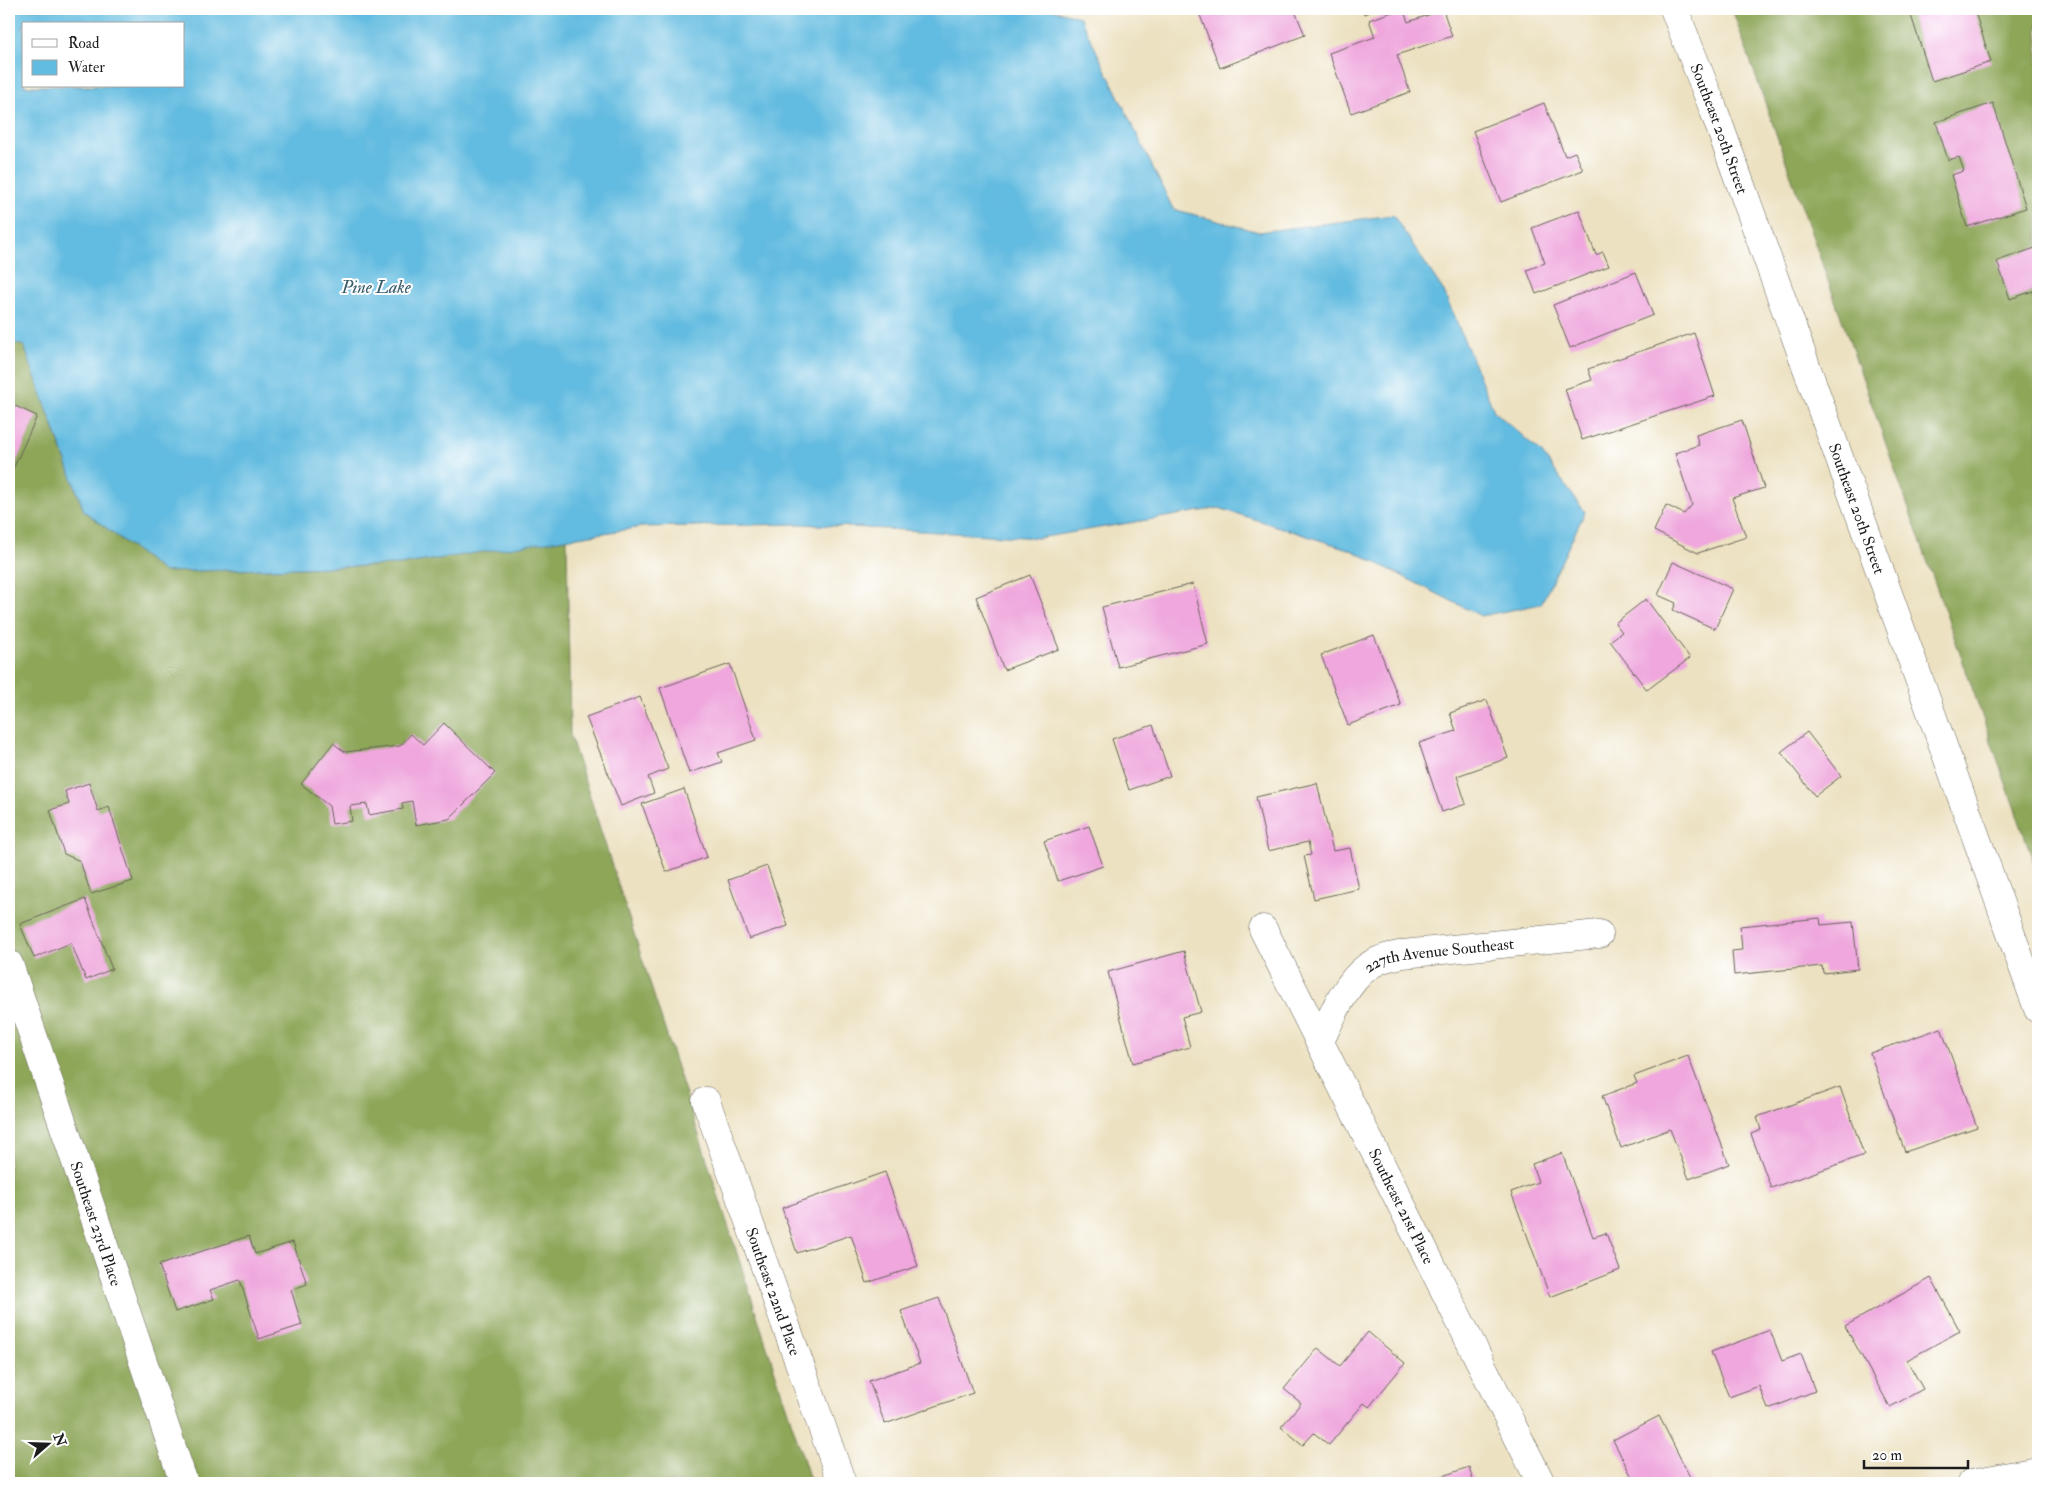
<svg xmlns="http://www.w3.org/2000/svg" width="2047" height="1492" viewBox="0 0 2047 1492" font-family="'IM FELL Double Pica',serif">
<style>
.forest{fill:#8da658;stroke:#54613a}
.water{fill:#62bbe0;stroke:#3f6c7e;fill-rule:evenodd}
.building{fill:#efa7dd}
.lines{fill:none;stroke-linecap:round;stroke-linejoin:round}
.minor-casing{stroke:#656156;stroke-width:29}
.tertiary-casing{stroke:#656156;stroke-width:29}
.secondary-casing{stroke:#656156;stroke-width:29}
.minor{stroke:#fff;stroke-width:28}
.tertiary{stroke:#fff;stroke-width:28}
.secondary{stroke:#fff;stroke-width:28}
.labels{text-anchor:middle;stroke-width:4;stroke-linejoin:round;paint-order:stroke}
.street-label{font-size:16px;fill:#1c1c1c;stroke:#fff}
.water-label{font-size:18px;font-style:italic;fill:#385c6a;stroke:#fff}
</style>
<rect width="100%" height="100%" fill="#fff"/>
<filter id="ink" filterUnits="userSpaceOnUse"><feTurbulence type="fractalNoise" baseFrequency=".02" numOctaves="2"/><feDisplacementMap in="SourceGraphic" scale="10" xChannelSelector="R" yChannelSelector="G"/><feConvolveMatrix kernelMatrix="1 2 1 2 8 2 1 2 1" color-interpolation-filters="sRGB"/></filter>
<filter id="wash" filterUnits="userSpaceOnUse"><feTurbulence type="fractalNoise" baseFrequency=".0096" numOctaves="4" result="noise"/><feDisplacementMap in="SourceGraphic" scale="20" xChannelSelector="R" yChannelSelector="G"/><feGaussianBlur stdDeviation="1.12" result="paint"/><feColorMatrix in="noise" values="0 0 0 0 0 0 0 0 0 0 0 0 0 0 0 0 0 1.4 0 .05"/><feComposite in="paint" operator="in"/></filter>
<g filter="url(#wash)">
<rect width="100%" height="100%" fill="#ece1c1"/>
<g class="forest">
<polygon points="1732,9 2038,9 2038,874"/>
<polygon points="9,341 24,346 84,511 164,572 399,565 567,538 570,735 811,1483 9,1483"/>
</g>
<path class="water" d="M9 9H1050L1080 17 1173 209 1259 232 1393 215 1443 290 1494 411 1541 452 1585 512 1541 604 1481 616 1351 550 1219 508 1039 538 801 524 642 527 399 565 164 572 84 511 24 346 9 341ZM24 24H184V86H24Z"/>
<g id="blocks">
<g class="building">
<polygon points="1201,9 1294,9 1305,35 1220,68 1198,10"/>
<polygon points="1362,9 1377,9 1364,14"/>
<polygon points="1401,9 1403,9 1408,22 1443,10 1452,36 1397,55 1410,92 1351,113 1329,53 1375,37 1369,20"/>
<polygon points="1909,9 1974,9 1991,62 1932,81"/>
<polygon points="1544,103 1565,156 1575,152 1583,170 1501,202 1473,131"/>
<polygon points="1993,103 2026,208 1967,227 1951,175 1964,171 1959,157 1948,160 1936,122"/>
<polygon points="1579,210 1596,255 1603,252 1609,266 1536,294 1527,270 1545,263 1532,228"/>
<polygon points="2038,247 2038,304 2033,291 2010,299 1997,261"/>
<polygon points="1636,272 1653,315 1570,348 1553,305"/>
<polygon points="1694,333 1715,396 1582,440 1565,389 1592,380 1588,369"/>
<polygon points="9,403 37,416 14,467 9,464"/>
<polygon points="1742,420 1764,488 1732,498 1746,537 1698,553 1654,531 1666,505 1684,514 1692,505 1675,453 1699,445 1696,435"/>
<polygon points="1673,562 1733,589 1715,629 1673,610 1676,603 1658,595"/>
<polygon points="1030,575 1059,649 1004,670 976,597"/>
<polygon points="1193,584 1208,644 1118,667 1102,607"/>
<polygon points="1646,599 1690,658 1647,690 1610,641 1622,632 1615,623"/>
<polygon points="1374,635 1401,705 1348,725 1321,655"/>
<polygon points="730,664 756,740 718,753 722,762 689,773 660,688"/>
<polygon points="640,697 668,769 648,777 654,793 621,806 586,717"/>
<polygon points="1487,700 1508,758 1457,776 1466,804 1442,812 1419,743 1456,731 1450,713"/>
<polygon points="444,723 495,773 449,819 416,825 412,801 402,803 403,809 369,815 367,804 350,806 352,821 332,824 329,806 301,784 333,743 345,752 400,746 411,734 423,745"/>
<polygon points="1153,725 1170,776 1129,790 1112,739"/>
<polygon points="1807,732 1841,776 1815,796 1781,752"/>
<polygon points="89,783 98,811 109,807 133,881 91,894 80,861 64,854 50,810 69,804 65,791"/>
<polygon points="1317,783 1333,851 1350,848 1359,889 1314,899 1304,856 1311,855 1308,842 1268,851 1256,797"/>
<polygon points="684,789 707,857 666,872 642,804"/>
<polygon points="1089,826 1103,866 1058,881 1044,841"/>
<polygon points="767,866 788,926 749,939 728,880"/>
<polygon points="85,899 112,969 86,980 71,943 34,958 20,924"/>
<polygon points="1820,918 1821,925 1853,922 1858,969 1823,973 1822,966 1734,975 1732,951 1742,950 1740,926"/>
<polygon points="1184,951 1201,1012 1182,1017 1190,1047 1133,1063 1108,972"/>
<polygon points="1941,1028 1977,1127 1905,1152 1870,1053"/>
<polygon points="1688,1056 1729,1164 1689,1179 1670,1129 1621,1148 1602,1096 1637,1083 1634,1076"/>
<polygon points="1840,1087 1864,1155 1771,1188 1751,1134 1761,1130 1757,1117"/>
<polygon points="1562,1153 1593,1237 1606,1233 1620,1270 1550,1297 1511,1192 1538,1182 1532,1164"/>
<polygon points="885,1172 918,1266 867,1283 851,1235 797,1253 782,1208"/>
<polygon points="249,1236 255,1254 293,1242 307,1284 291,1290 302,1325 259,1339 240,1280 210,1290 214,1299 175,1312 159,1265"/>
<polygon points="1931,1278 1960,1331 1907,1360 1923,1389 1890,1407 1845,1326"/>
<polygon points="939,1298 973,1393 885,1424 869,1381 920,1363 901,1311"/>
<polygon points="1770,1330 1782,1361 1801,1354 1815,1391 1768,1409 1759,1386 1729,1397 1711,1352"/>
<polygon points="1368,1332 1405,1363 1369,1407 1364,1403 1329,1445 1314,1433 1303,1445 1281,1427 1301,1403 1284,1389 1318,1348 1340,1366"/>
<polygon points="1659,1416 1693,1483 1635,1483 1613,1440"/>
<polygon points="1469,1467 1474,1483 1422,1483"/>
</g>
</g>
</g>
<g filter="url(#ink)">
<use href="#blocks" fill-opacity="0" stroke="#656156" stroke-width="1"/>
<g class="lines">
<g class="minor-casing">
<g id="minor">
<path id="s1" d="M1263 929 1541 1483"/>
<path id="s2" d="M9 964 184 1483"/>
<path id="s3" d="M1320 1041C1334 1013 1349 972 1380 960 1387 957 1395 956 1403 954L1599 934"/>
<path id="s4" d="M706 1101 842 1483"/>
</g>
</g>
<g class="tertiary-casing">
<g id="tertiary">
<path id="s5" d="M1674 9 1713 108 2038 1009"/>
</g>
</g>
<g class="secondary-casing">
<polyline id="secondary" points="1971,1483 2038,1471"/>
</g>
<use href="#minor" class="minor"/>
<use href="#tertiary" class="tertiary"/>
<use href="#secondary" class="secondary"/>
</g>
</g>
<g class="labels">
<g class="street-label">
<text dy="6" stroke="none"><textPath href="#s5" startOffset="128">Southeast 20th Street</textPath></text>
<text dy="6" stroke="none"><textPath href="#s5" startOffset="532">Southeast 20th Street</textPath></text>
<text dy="6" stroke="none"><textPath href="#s3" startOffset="162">227th Avenue Southeast</textPath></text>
<text dy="6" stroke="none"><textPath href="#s1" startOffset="310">Southeast 21st Place</textPath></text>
<text dy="6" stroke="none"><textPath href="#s2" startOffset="274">Southeast 23rd Place</textPath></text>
<text dy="6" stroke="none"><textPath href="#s4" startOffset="202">Southeast 22nd Place</textPath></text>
</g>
<g class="water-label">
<text x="376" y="293">Pine Lake</text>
</g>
</g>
<rect width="2047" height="1492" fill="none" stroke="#fff" stroke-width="30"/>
<rect x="22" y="22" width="162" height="65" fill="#ffffff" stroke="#a4a4a4"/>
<rect x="32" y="39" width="25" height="8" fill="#ffffff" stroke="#a4a4a4"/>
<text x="68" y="48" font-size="15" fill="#1c1c1c">Road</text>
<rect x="32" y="60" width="25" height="15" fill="#62bbe0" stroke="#a4a4a4"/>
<text x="68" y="72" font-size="15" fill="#1c1c1c">Water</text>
<g transform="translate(48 1444) rotate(70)" stroke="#ffffff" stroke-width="4" paint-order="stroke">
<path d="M0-4L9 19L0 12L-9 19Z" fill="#1c1c1c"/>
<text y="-8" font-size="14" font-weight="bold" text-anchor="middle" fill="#1c1c1c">N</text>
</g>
<path d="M1864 1460v8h104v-8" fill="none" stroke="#1c1c1c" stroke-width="2.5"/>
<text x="1872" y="1460" font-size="15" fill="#1c1c1c" stroke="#ffffff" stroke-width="4" paint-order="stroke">20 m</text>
</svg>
